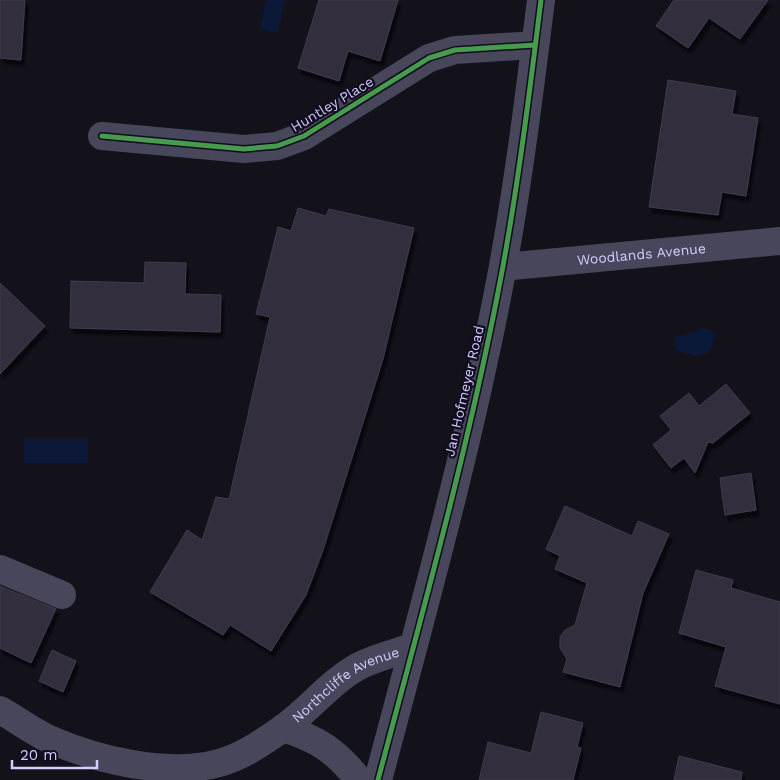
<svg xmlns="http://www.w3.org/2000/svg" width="780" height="780" viewBox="0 0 780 780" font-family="'Work Sans',sans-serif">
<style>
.water{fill:#0b1837}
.building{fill:#312e3c;stroke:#403b4e;filter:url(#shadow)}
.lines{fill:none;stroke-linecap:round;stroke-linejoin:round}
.minor{stroke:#48465b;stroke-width:28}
.tertiary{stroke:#48465b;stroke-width:28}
.cycleway-casing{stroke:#110d1e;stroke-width:8}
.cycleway{stroke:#469c4c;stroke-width:5}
.labels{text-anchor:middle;stroke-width:4.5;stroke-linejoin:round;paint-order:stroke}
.street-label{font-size:14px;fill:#d4cbfe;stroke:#110d1e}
</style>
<defs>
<filter id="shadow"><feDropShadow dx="3" dy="5.5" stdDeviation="1" flood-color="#0009"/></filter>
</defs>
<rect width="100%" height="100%" fill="#13111a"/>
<g class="water">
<polygon points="266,0 285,0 278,33 260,29"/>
<polygon points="702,327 716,333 710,352 697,356 676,351 674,337 691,333"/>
<rect x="24" y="439" width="64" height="24"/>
</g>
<g class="building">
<polygon points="0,0 25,0 21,60 0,58"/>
<polygon points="319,0 398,0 380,61 348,51 339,81 298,68"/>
<polygon points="674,0 768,0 740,39 709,18 688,48 656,26"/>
<polygon points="668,80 736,91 732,114 758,118 746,196 722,192 718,215 649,207"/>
<polygon points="298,208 326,216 329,209 414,228 383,359 323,550 306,595 271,651 230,625 223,635 150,592 187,530 202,540 216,497 229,499 270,317 256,314 278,227 291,231"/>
<polygon points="145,262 186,263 185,294 221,295 220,332 70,328 71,281 144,283"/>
<polygon points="0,283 45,326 0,374"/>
<polygon points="726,384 750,413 713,443 708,442 695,473 684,458 671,468 653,445 671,430 660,416 689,393 699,406"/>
<polygon points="751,473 756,510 725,515 720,478"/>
<polygon points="565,506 632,536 638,521 669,534 643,593 620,687 563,672 567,659 560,648 560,637 565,630 575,625 587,583 555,569 560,556 546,549"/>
<polygon points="696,570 733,580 731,588 780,602 780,704 715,686 726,647 679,633"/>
<polygon points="0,586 56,609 31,663 0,648"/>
<polygon points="52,650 76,661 63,692 39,681"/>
<polygon points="541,712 583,723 577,747 581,748 573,780 479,780 488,742 531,753"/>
<polygon points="679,756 742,772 741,780 674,780"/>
</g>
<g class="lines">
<g class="minor">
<polyline points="102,136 244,149 277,146 304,136 429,58 455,50 535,45"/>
<path id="s1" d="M503 267 780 241"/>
<polyline points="0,569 62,595"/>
<path id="s2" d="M0 710C16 719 32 731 49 739 96 760 168 777 219 763 242 757 263 742 282 729 309 710 330 682 359 666 374 658 395 653 412 647"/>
<path d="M283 728C318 739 336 751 359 780"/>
</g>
<path class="tertiary" d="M378 780C423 610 471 439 503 266 519 178 530 89 541 0"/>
<g class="cycleway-casing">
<g id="cycleway">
<polyline points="102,136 244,149 277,146 304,136 429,58 455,50 535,45"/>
<path d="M378 780C423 610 471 439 503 266 519 178 530 89 541 0"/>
</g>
</g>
<use href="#cycleway" class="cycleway"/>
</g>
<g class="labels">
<g class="street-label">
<text transform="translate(332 104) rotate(-31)" y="5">Huntley Place</text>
<text dy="5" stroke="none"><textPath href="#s1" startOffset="139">Woodlands Avenue</textPath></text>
<text transform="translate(464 391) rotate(-77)" y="5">Jan Hofmeyer Road</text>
<text dy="5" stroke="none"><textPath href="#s2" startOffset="382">Northcliffe Avenue</textPath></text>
</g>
</g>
<path d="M12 760v8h85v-8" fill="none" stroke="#d4cbfe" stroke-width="2.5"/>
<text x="20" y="760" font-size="15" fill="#d4cbfe" stroke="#110d1e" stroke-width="4" paint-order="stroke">20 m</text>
</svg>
